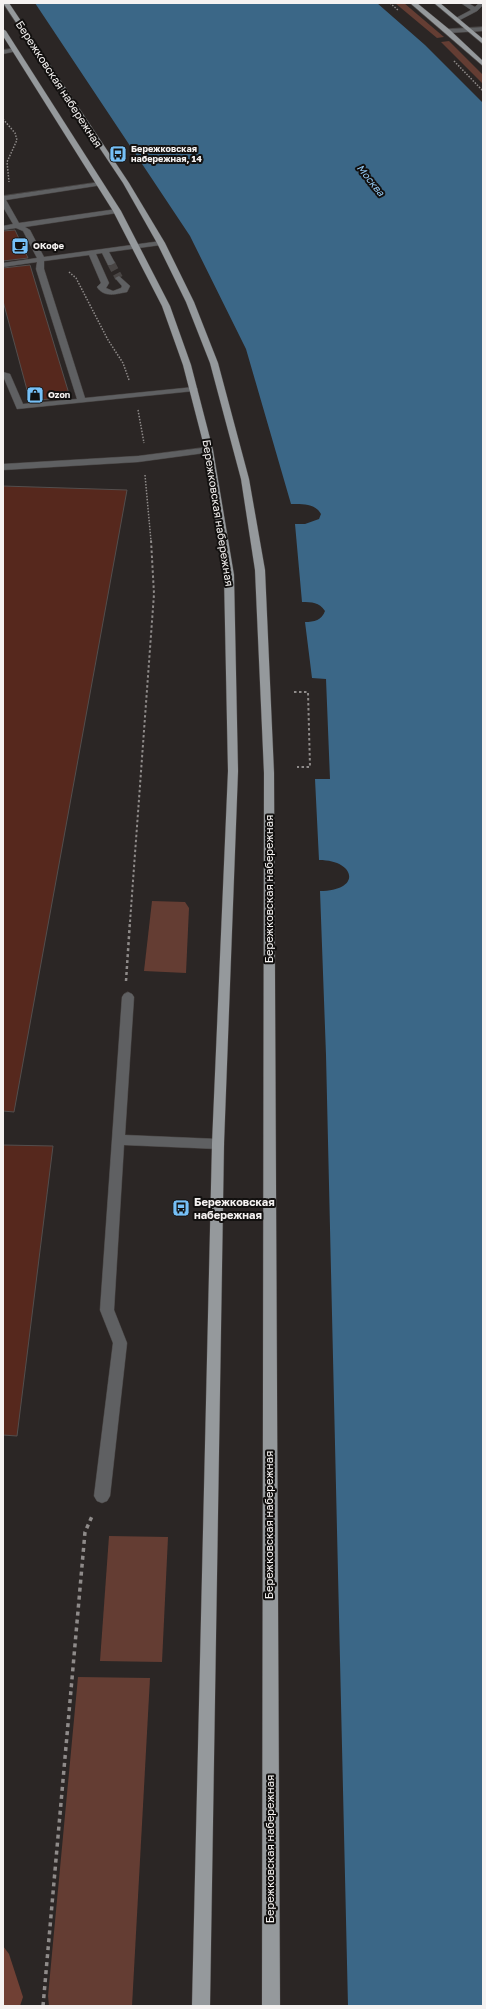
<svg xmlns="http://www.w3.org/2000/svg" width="486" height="2009" viewBox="0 0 486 2009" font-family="'Golos Text',sans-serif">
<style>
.green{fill:#643d33}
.forest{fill:#704034}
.water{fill:#3b6787}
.building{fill:#56281d;stroke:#534e4d}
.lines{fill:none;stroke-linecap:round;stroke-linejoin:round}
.minor-tunnel{stroke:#494544;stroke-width:8;stroke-dasharray:8 4;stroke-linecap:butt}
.minor-casing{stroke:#474342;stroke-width:1}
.major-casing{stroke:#474342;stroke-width:1}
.path-far3{stroke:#8f8b8a;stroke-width:1.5;stroke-dasharray:1.5 1.5;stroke-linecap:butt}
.path-far2{stroke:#8f8b8a;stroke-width:2;stroke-dasharray:2.5 2.5;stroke-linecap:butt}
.path-far1{stroke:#8f8b8a;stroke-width:2.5;stroke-dasharray:3 3;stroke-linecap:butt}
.path{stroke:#8f8b8a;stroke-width:3.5;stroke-dasharray:4 4;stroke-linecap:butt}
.minor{fill:#5f6062;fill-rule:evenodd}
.major{fill:#95999c;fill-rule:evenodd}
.labels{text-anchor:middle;stroke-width:4;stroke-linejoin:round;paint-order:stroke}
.far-poi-label{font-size:9px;font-weight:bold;fill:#f5f2f1;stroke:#12100f;text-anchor:start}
.far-water-label{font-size:10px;font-style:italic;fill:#96ccf6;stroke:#12100f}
.street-label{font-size:11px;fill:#f5f2f1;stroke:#12100f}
.poi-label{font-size:11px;font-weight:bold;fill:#f5f2f1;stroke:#12100f;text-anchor:start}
</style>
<rect width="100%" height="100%" fill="#2b2625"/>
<g class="green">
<polygon points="395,3 404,3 444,37 437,38"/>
<polygon points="449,41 483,75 483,84 441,42"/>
<polygon points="152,901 185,902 189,908 186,973 144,971"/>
<polygon points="109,1536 168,1537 162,1662 100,1661"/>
<polygon points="78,1677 150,1678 132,2006 49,2006 48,1996"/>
</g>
<polygon class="forest" points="3,1946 9,1954 23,1997 20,2006 3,2006"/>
<path class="water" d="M35 3H377L425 45 483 103V2006H348L326 1055 320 891C362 891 356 860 319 860L315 779H330L326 679 312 678 305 622C314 622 322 620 325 611 319 602 312 602 302 602L295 524H305L319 519 321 514C315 503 302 504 291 504L246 349 190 236Z"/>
<g class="building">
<polygon points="15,230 28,258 3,261 3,231"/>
<polygon points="30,265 70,397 30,401 3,301 3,268"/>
<polygon points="3,486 127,490 14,1112 3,1111"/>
<polygon points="3,1145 53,1146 17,1436 3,1435"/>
</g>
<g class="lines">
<polyline class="minor-tunnel" points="111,263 119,278"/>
<g class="minor-casing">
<g id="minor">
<polygon points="461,3 468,3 475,7 479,3 483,3 483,5 477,11 458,21 456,18 471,10"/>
<polygon points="483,27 483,31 448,33 445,31 448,29"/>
<polygon points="15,48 17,49 17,51 3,54 3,50"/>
<path d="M100 182 103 184 102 185 6 200 19 223 117 209 121 211 117 213 25 227 30 230 44 257 161 241 165 243 161 245 109 252 115 263 111 265H108L102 253 96 254 109 283 106 288 113 291 121 288 122 286 115 278 119 276 130 286 127 292C116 294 104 298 97 287L101 283 89 255 44 261V269L85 398 194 387 198 389 194 391 17 409 3 376V372L10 374 23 404 77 399 36 269 37 262 3 267V263L37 258 23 231 16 228 3 230V226L13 224 3 207V196Z"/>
<polygon points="209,447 213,450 212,452 138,462 3,470 3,464 138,456"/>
<polygon points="128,992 132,994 134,997 125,1135 218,1139 223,1140 224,1144 223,1148 218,1149 124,1145 114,1310 127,1343 110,1496 107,1501 102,1503 97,1501 94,1496 113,1343 100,1310 122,997 124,994"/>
</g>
</g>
<g class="major-casing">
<g id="major">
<polygon points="3,3 9,3 129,183 165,243 194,302 218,363 249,479 265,570 274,773 280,2006 262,2006 264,773 255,570 241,479 210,363 186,302 157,243 123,183"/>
<polygon points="410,3 417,3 450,30 483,61 483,66"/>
<polygon points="434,3 440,3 483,39 483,44"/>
<polygon points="3,29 6,31 121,211 170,306 191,365 213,450 234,575 238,771 224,1144 210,2006 192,2006 212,1144 228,771 224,575 205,450 183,365 162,306 113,211 3,36"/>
</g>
</g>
<g class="path-far3">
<polyline points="390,3 399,11"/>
<polyline points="454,61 483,91"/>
<polyline points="3,119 15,133 17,140 7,162 9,182"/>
<polyline points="69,272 76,278 108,340 123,363 129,380"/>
<polyline points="138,410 144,443"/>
<polyline points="145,475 151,541"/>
</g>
<g class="path-far2">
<polyline points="294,692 308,692 310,767 297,767"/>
<polyline points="130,922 154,594 151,540"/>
</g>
<polyline class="path-far1" points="126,981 130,921"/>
<polyline class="path" points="43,2006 85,1532 93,1514"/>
<use href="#minor" class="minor"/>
<use href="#major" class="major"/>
</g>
<defs>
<g id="bus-square" transform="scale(0.9)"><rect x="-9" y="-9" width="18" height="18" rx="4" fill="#76c0f7" stroke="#12100f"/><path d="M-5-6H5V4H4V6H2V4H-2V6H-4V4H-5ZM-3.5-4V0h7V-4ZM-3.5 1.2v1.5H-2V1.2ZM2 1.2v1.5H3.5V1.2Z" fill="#111"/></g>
<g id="cafe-square" transform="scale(0.9)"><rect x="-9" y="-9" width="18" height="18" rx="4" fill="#76c0f7" stroke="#12100f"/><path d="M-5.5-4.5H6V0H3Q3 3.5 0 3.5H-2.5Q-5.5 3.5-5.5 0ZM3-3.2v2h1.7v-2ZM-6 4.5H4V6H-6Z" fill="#111"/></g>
<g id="shop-square" transform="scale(0.9)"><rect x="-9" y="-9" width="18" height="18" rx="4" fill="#76c0f7" stroke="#12100f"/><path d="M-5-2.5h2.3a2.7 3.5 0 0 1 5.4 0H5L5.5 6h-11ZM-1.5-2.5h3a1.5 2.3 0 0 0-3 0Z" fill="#111"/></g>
</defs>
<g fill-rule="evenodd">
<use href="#bus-square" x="118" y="154"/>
<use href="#cafe-square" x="20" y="246"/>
<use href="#shop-square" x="35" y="395"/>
<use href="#bus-square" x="181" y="1208"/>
</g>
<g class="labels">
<g class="far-poi-label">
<text x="131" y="152">Бережковская<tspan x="131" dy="10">набережная, 14</tspan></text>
<text x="33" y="249">ОКофе</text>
<text x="48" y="398">Ozon</text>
</g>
<g class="far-water-label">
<text transform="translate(371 180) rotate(51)" y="4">Москва</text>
</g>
<g class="street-label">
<text transform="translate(59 84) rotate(57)" y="4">Бережковская набережная</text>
<text transform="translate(218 513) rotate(81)" y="4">Бережковская набережная</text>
<text transform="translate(269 889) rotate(-90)" y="4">Бережковская набережная</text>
<text transform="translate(269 1525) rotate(-90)" y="4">Бережковская набережная</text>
<text transform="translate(270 1849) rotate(-90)" y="4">Бережковская набережная</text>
</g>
<g class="poi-label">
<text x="194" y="1206">Бережковская<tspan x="194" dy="13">набережная</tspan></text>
</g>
</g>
<rect width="486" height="2009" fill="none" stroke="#f5f2f1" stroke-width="8"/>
</svg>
